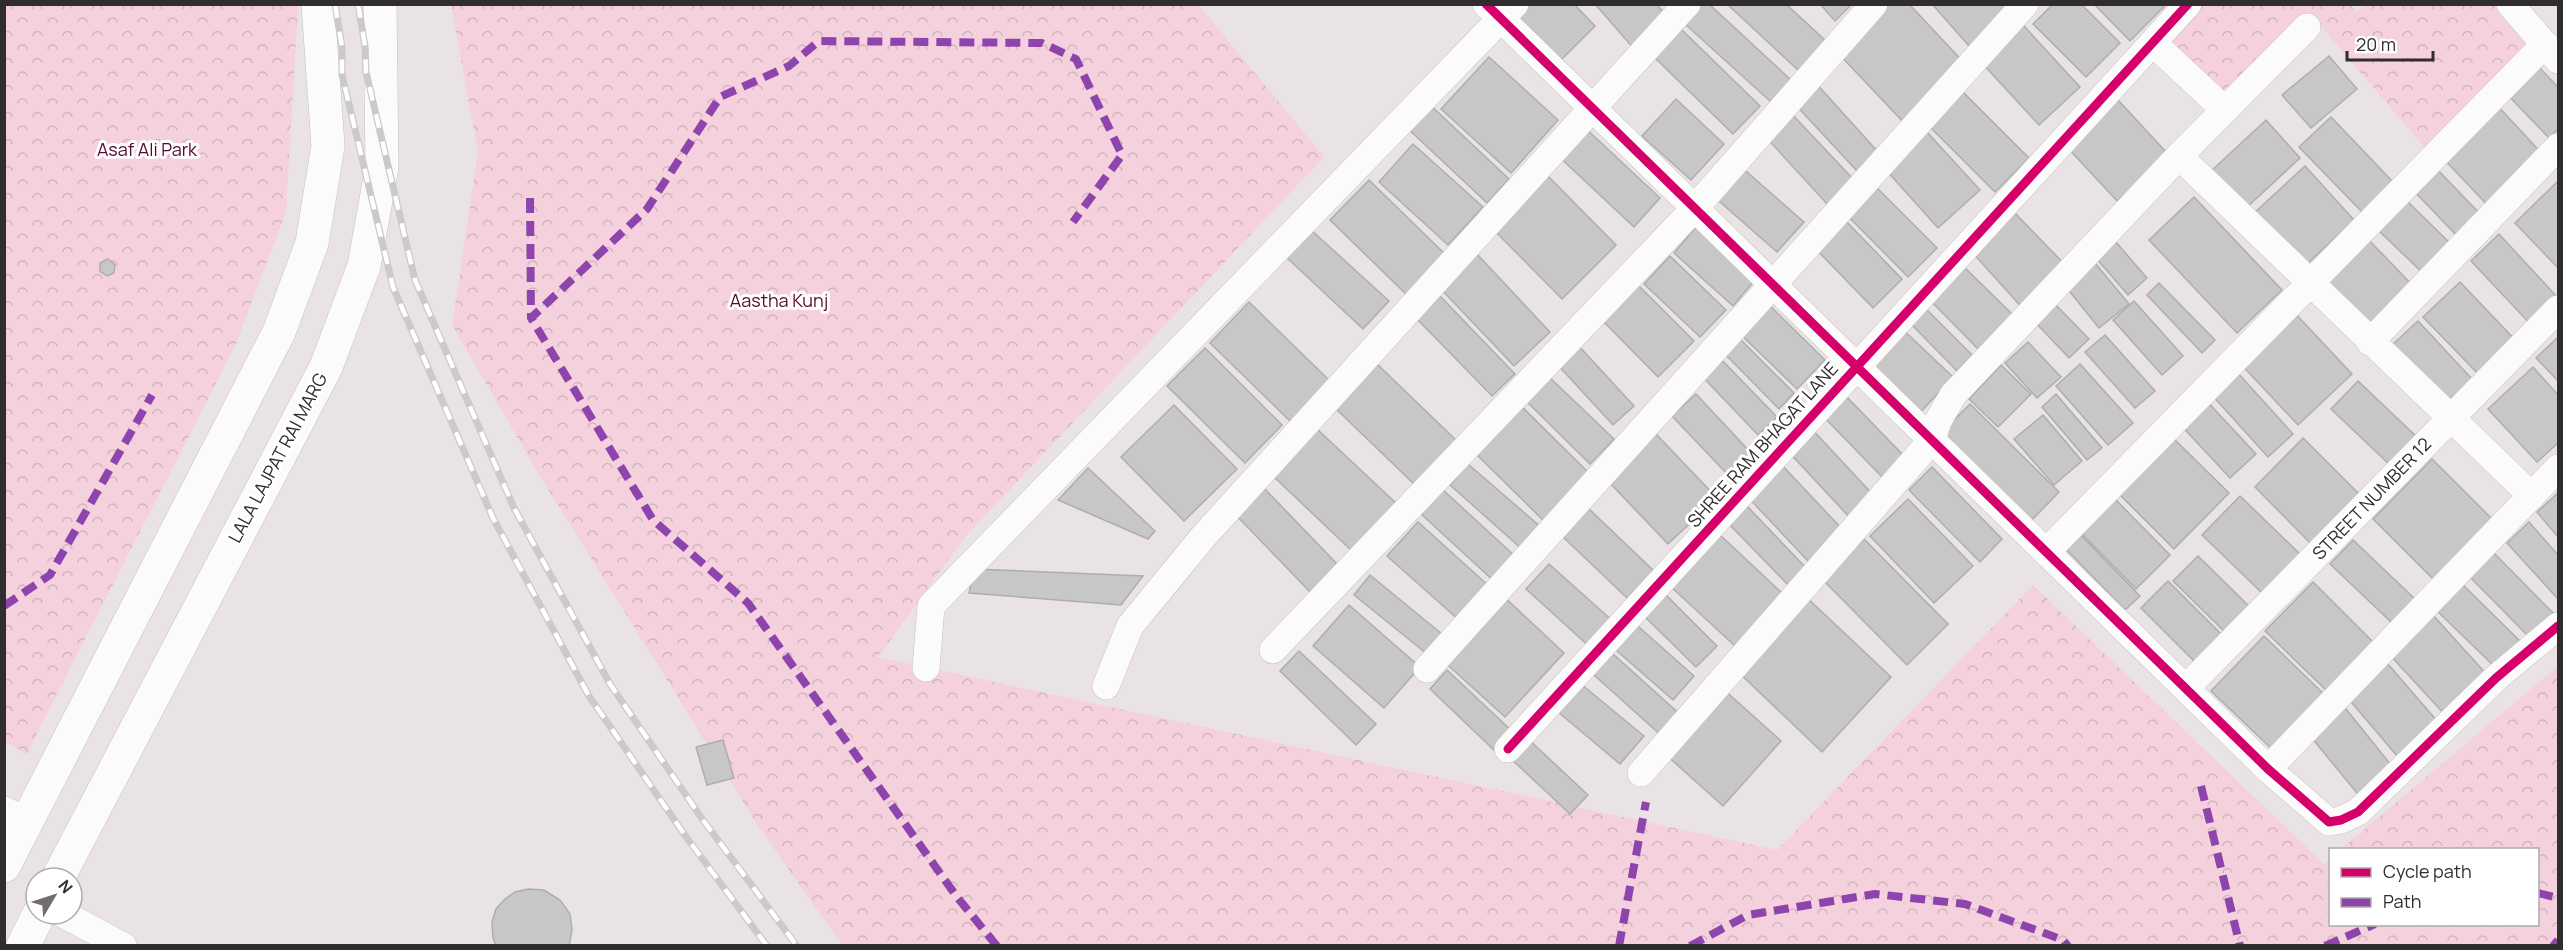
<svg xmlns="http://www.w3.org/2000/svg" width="2563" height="950" viewBox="0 0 2563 950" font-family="Manrope,sans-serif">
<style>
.park{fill:url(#park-crowns)}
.building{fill:#c7c7c7;stroke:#aeadad;stroke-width:1.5}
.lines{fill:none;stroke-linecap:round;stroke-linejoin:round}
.minor-casing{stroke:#c6c1c3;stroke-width:28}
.major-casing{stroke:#c6c1c3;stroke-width:34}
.minor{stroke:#fcfbfb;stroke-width:27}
.major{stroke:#fcfbfb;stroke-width:33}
.rail-casing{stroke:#cbc9c9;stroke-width:7}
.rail{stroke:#fff;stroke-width:4.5;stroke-dasharray:14;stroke-linecap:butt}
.quiet{stroke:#8e44ad;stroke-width:8;stroke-dasharray:15 8;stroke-linecap:butt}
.cycleway-casing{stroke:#fff;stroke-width:13}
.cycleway{stroke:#d6006c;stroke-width:9}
.labels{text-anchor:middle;stroke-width:6;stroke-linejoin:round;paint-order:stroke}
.park-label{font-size:18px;fill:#570830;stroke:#fff}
.street-label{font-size:18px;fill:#312c2e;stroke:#fff}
</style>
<defs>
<pattern id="park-crowns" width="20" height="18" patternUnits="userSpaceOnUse" patternTransform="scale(1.5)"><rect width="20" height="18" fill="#f5d1dd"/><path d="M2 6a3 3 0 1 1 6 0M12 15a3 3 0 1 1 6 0" fill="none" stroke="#d2b4be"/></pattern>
</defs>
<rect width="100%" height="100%" fill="#eae3e5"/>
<g class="park">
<polygon points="2350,4 2357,12 2365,4 2510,4 2545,44 2433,157 2313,17 2219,103 2153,43 2188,5"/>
<polygon points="5,5 298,5 286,212 235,346 35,737 28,755 5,742"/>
<polygon points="451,5 1199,5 1324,157 966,536 878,657 1777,850 2033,585 2324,864 2330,859 2330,924 2538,924 2538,850 2341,849 2558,666 2558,945 842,945 758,826 538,473 452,325 478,152"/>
</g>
<g class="building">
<polygon points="1527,4 1574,4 1595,26 1559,62 1514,18"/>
<polygon points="1595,4 1656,4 1670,19 1635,50"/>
<polygon points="1702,4 1709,4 1791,80 1771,102 1685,24"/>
<polygon points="1727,4 1786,4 1827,42 1799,71"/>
<polygon points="1820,4 1852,4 1835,21"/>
<polygon points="1887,4 1909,4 1968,67 1906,125 1837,52"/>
<polygon points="1932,4 2008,4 1970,47"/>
<polygon points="2053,4 2081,4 2120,43 2086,77 2033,24"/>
<polygon points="2094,4 2162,4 2164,7 2130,41"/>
<polygon points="2023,25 2080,87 2039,125 1982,63"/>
<polygon points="1681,29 1760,106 1733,134 1654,57"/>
<polygon points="2329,56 2357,89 2311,128 2282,95"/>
<polygon points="1489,57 1558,120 1511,173 1441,109"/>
<polygon points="2534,62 2558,87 2558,129 2549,138 2503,90"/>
<polygon points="1814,81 1878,152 1857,171 1792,101"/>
<polygon points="1962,91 2029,158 1995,192 1928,125"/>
<polygon points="1676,99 1724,144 1691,180 1642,136"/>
<polygon points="2118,100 2168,154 2117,201 2067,147"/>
<polygon points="1426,101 1509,179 1487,203 1403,124"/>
<polygon points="2494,102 2546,158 2492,210 2439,154"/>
<polygon points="1789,111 1854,180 1828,205 1764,135"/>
<polygon points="2331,117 2394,183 2363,213 2299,147"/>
<polygon points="2266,120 2300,158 2244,210 2209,173"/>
<polygon points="1582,125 1660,198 1634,227 1555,153"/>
<polygon points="1927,132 1980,190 1938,228 1886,170"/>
<polygon points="1413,144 1483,207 1448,245 1379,182"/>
<polygon points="1739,165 1804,222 1777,252 1712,195"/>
<polygon points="2305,166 2354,220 2303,268 2253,214"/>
<polygon points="2435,167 2483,217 2460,239 2412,189"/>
<polygon points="1545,173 1616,245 1562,299 1491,227"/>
<polygon points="1369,180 1450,259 1411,299 1330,220"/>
<polygon points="2558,181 2558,268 2515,223"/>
<polygon points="1872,183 1937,248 1908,277 1843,211"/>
<polygon points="2194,197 2282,290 2237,333 2149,240"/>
<polygon points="2406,200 2456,249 2428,278 2377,229"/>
<polygon points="2013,211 2069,269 2025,311 1971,251"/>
<polygon points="1841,216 1902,279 1873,308 1812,245"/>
<polygon points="1696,227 1755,280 1733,306 1674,253"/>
<polygon points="1310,229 1389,301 1363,329 1285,256"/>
<polygon points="2499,234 2558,298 2533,327 2471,261"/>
<polygon points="2365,236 2417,290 2369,336 2317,282"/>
<polygon points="2115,241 2147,278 2128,295 2096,258"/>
<polygon points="1476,253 1550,332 1514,366 1440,288"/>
<polygon points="1670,256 1726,310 1700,337 1644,284"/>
<polygon points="108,259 115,265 114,273 107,276 100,271 100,263"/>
<polygon points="1960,263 2012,314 1978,349 1928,298"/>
<polygon points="2095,263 2129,304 2099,328 2066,287"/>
<polygon points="2460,282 2522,347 2485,381 2423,317"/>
<polygon points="2159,283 2215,340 2202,353 2147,295"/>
<polygon points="1637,284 1694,341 1658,377 1601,319"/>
<polygon points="1440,296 1515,374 1492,396 1417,319"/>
<polygon points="1763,299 1825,360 1797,389 1734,328"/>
<polygon points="2134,301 2183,356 2162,375 2113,320"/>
<polygon points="1249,302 1331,382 1292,423 1210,343"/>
<polygon points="2055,304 2089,339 2069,358 2035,322"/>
<polygon points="1922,305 1972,355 1957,371 1907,320"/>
<polygon points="2292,310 2352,374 2298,425 2238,361"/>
<polygon points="2418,321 2472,379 2444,405 2390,347"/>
<polygon points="1898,325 1953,377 1918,415 1863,363"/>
<polygon points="1733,332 1794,393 1779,409 1718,347"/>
<polygon points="2105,335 2155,391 2135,408 2085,352"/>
<polygon points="2558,337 2558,381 2536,358"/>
<polygon points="2028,342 2061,377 2037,398 2005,363"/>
<polygon points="1577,344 1634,406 1613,425 1556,363"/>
<polygon points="1205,348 1282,425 1245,463 1167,386"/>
<polygon points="1717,355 1777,417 1758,435 1699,373"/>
<polygon points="1376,363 1458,442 1416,486 1334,407"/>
<polygon points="2080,364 2133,423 2108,445 2056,386"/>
<polygon points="2001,365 2031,394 1998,427 1969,399"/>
<polygon points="2533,367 2558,395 2558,443 2537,462 2488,409"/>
<polygon points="2236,371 2293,434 2268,457 2211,394"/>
<polygon points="1546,374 1614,439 1590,464 1523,398"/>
<polygon points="2358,381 2419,439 2392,467 2331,409"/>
<polygon points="1843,393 1906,458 1884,479 1821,414"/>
<polygon points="1696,394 1752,454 1729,476 1672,416"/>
<polygon points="2056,394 2102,448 2087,460 2042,407"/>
<polygon points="2203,397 2256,454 2230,478 2177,421"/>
<polygon points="1518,403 1593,477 1547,524 1472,450"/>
<polygon points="1970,404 2059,492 2028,524 1938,436"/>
<polygon points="1174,405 1237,469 1184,521 1121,457"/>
<polygon points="2043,415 2082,461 2054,485 2014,439"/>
<polygon points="1809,426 1877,499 1853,521 1785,448"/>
<polygon points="1317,429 1398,505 1353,552 1273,476"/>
<polygon points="1656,434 1717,498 1668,544 1607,480"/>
<polygon points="2169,434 2229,493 2174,549 2114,489"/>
<polygon points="2303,438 2365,500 2316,549 2255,487"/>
<polygon points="2432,459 2494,521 2435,581 2373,519"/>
<polygon points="1779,462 1842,529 1808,561 1745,494"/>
<polygon points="1468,464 1542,528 1523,550 1450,485"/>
<polygon points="1932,467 2002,539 1980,562 1909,490"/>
<polygon points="1088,468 1155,531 1148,539 1058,500"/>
<polygon points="1261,485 1340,567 1312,594 1233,512"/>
<polygon points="1442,489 1518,559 1496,583 1421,514"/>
<polygon points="2558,493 2558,537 2537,512"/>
<polygon points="2111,495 2170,555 2136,589 2077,529"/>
<polygon points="2240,496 2301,555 2263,594 2202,535"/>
<polygon points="1908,499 1973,566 1934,603 1870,536"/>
<polygon points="1745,504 1808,570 1790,587 1727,522"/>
<polygon points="1588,508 1654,571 1627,598 1561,535"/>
<polygon points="1418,522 1490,587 1460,621 1387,556"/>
<polygon points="2529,522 2558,555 2558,599 2507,543"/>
<polygon points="2078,532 2140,596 2125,610 2064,547"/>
<polygon points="1718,533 1783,594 1735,646 1669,585"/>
<polygon points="1864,539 1948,624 1907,665 1823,580"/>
<polygon points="2353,540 2415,599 2392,623 2330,564"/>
<polygon points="2490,549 2558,618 2535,643 2466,573"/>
<polygon points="2198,556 2256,613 2231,638 2173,581"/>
<polygon points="1549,564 1615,623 1592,649 1526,589"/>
<polygon points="974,569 1143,576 1121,605 969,593"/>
<polygon points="1370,575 1448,639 1432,658 1354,595"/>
<polygon points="2168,581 2224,637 2197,664 2141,608"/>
<polygon points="2313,582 2375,644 2328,692 2265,631"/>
<polygon points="2460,582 2522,643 2497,669 2434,608"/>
<polygon points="1661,590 1717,646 1696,667 1640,612"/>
<polygon points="1500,593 1564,653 1505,717 1440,658"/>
<polygon points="1803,594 1891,677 1822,752 1734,668"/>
<polygon points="1349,605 1420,667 1384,708 1313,646"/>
<polygon points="2431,613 2489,677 2447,717 2388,653"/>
<polygon points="1631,620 1694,676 1673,700 1609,644"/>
<polygon points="2264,636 2329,699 2276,753 2211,691"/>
<polygon points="1603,645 1683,717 1664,738 1584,666"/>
<polygon points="1299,651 1376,724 1356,745 1280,671"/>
<polygon points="2387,663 2438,722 2397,756 2347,697"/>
<polygon points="1447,670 1514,733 1496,752 1430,689"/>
<polygon points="1581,684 1644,736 1620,764 1558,712"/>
<polygon points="1722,688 1781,741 1723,806 1664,753"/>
<polygon points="2342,704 2395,770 2361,798 2307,732"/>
<polygon points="1526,737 1588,795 1570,814 1508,756"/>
<polygon points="723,740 734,778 707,785 696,747"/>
<polygon points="528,889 544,890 560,900 570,914 572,930 569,946 496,946 493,938 492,922 496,909 505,899 515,892"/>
</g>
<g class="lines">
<g class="minor-casing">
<g id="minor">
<polyline points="1486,4 2268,769 2329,822 2341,820 2358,812 2496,678 2558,626"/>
<polyline points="2510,4 2558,60"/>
<polyline points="2153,43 2225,110"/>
<polyline points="2179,156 2532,496"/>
<polyline points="2370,342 2558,147"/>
<polyline points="2046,552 2545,44"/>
<polyline points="1273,650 1695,208 1874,4"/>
<polyline points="926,668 931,606 1515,4"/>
<polyline points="1427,669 2025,4"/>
<polyline points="1106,686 1130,626 1203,537 1687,4"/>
<polyline points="2186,688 2558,309"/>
<polyline points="1508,749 2188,4"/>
<polyline points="2268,769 2558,468"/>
<polyline points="1641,773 1932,440 1938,421 1953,395 2179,156 2307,27"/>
<polyline points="4,810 27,821"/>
<polyline points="63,914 123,946"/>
</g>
</g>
<g class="major-casing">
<g id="major">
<polyline points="4,866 279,332 312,243 328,146 318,4"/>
<polyline points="58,878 326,367 364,266 382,167 380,4"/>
<polyline points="23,946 39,914"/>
</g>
</g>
<use href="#minor" class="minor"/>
<use href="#major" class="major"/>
<g class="rail-casing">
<g id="rail">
<polyline points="335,4 342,47 342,75 393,287 493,518 589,696 684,834 767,946"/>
<polyline points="358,4 365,46 366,72 415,280 514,508 610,684 703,820 797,946"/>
</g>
</g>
<use href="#rail" class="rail"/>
<g class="quiet">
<polyline points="530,198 531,318"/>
<polyline points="4,606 50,575 152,395"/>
<polyline points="2201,786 2240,946"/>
<polyline points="2538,893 2558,898"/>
<polyline points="997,946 957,897 748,603 653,520 531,318 647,209 720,97 789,66 819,41 1042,43 1076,59 1122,155 1073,222"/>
<polyline points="1619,946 1646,802"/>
<polyline points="1690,946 1748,915 1875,894 1965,904 2063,940 2068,946"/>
<polyline points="2325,946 2375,924"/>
<polyline points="2553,946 2558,940"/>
</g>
<g class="cycleway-casing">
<g id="cycleway">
<polyline points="1486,4 2268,769 2329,822 2341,820 2358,812 2496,678 2558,626"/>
<polyline points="1508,749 2188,4"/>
</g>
</g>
<use href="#cycleway" class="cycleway"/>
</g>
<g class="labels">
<g class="park-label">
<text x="147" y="156">Asaf Ali Park</text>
<text x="779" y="307">Aastha Kunj</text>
</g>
<g class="street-label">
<text transform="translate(1763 445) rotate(-48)" y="6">SHREE RAM BHAGAT LANE</text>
<text transform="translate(278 458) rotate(-62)" y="6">LALA LAJPAT RAI MARG</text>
<text transform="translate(2372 499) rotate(-46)" y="6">STREET NUMBER 12</text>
</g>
</g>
<rect width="2563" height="950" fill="none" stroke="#312c2e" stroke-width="12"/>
<rect x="2329" y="848" width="210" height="78" fill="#ffffff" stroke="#adabab" stroke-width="1.5"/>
<rect x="2341" y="868" width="30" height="9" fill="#d6006c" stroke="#adabab" stroke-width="1.5"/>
<text x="2383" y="878" font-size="18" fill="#312c2e">Cycle path</text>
<rect x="2341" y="898" width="30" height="9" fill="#8e44ad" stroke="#adabab" stroke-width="1.5"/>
<text x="2383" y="908" font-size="18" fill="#312c2e">Path</text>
<g transform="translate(54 896) rotate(51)"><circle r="28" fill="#ffffff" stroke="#adabab" stroke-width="1.5"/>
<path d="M0-4.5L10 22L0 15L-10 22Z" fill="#726c6e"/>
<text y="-9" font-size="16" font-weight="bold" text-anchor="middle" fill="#312c2e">N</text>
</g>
<path d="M2347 51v9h86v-9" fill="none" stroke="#312c2e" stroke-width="3"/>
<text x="2356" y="51" font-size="18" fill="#312c2e" stroke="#ffffff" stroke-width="4.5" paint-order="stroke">20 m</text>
</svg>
